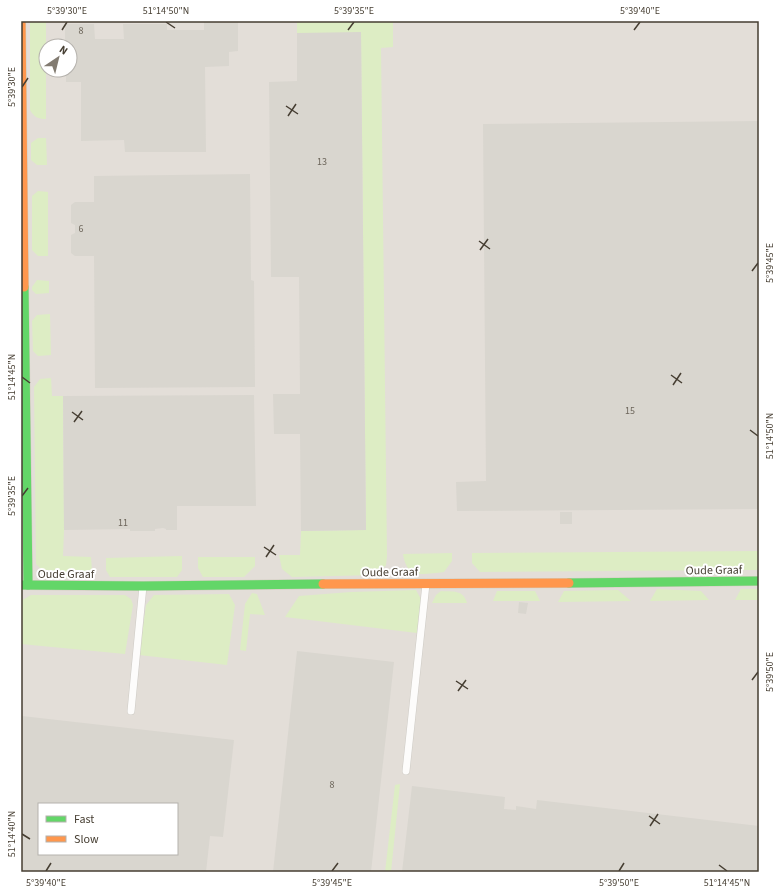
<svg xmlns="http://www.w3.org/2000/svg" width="780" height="893" viewBox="0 0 780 893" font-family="'Source Sans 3',sans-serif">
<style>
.industrial{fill:#e3ded8;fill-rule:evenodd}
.green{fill:#ddedc4}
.building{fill:#d9d6cf;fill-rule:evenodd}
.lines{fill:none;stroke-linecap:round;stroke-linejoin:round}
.lane-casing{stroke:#cecbc5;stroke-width:8}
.fast-casing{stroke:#d1ccbe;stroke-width:10}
.slow-casing{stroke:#d1ccbe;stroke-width:10}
.lane{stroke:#fdfcfb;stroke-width:7}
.fast{stroke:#63d668;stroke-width:9}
.slow{stroke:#ff974d;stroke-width:9}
.ticks{fill:none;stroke:#463e32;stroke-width:1.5}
.labels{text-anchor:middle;stroke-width:4;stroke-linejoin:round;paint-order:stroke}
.number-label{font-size:10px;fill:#6c655a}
.street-label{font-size:12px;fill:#463e32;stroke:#fff}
.neatline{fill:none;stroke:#463e32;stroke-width:1.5}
.ticks-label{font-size:10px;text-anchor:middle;fill:#463e32}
</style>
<rect width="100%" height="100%" fill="#f0ede7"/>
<path class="industrial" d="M21 21H759V872H21ZM46 46H70V70H46ZM39 804H177V854H39Z"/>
<g class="green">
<path d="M30 21H46V119C38 119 34 117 30 110Z"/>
<polygon points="297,21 393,21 393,47 381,48 387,556 386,565 377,575 292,577 282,569 279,555 300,555 301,531 366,530 361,33 297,33"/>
<polygon points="38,138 46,138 47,165 37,165 31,160 31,143"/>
<polygon points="38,191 48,192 48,256 38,256 32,250 32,196"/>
<polygon points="37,280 49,281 49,293 36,294 32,290 32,287"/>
<polygon points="50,314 51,355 38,356 33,351 32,321 37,315"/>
<polygon points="51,378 52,396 63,396 64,530 63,556 91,557 92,571 86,578 53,578 45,573 36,564 34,387 40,379"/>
<polygon points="759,551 759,569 755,570 480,572 472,563 472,553"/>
<path d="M452 553V561L444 572C423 574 407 580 403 554Z"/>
<polygon points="182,556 182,570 177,577 110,577 106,570 106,558"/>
<polygon points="198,557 255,557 255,566 244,577 203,577 198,568"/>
<polygon points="657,589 701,591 709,600 650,601"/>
<polygon points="741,589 759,589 759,600 735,600"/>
<polygon points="416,590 422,601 417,633 285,617 299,596 351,592"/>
<polygon points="618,590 631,601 558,602 564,591"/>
<path d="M441 591C453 592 463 589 467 603H432L436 595Z"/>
<polygon points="497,591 535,591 540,601 493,601"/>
<polygon points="252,593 257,594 265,615 250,614 246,651 240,650 245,604"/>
<polygon points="229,594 235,605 227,665 139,655 146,605 154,595"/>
<polygon points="31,595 125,595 131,599 133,605 125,654 21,644 21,601"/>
<polygon points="400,784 391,872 385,872 395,785"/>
</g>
<g class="building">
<polygon points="204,21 238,21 238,51 229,52 229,66 205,67 206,152 125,152 124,140 81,141 81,82 66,82 66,70 70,70 70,46 65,46 65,24 94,24 95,39 124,39 123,24 167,24 167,30 204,30"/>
<polygon points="361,32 366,530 301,531 300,434 274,434 273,394 300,394 299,277 271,277 269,82 297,81 297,33"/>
<polygon points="759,121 759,509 457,511 456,482 486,481 483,124"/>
<polygon points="250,174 251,280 254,281 255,387 95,388 94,256 75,256 71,253 71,235 75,233 75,225 71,223 71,205 75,202 94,202 94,176"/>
<polygon points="254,395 256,506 177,506 177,530 166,530 166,529 163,528 155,529 155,531 130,531 130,529 64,530 63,396"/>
<rect x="560" y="512" width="12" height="12"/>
<polygon points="519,602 528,603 526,614 518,613"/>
<polygon points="297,651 394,662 371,872 273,872"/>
<path d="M22 716 234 740 223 837 210 836 206 872H21V728ZM39 804H177V854H39Z"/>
<polygon points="412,786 505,797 504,809 516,810 516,806 536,809 537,800 759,826 759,872 402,872"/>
</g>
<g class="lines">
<g class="lane-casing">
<g id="lane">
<polyline points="131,711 143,586"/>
<polyline points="406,771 426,584"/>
</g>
</g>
<g class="fast-casing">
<g id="fast">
<polyline points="24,287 28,585"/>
<polyline points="569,583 759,581"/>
<polyline points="21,585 143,586 323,584"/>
</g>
</g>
<g class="slow-casing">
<g id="slow">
<polyline points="21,21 24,287"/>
<polyline points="323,584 569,583"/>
</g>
</g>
<use href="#lane" class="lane"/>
<use href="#fast" class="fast"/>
<use href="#slow" class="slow"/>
</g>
<path class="ticks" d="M166 22 175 28M62 30 67 22M348 30 354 22M634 30 640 22M22 87 28 78M286 106 298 114M288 116 296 104M479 241 490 249M480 250 488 239M752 271 758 263M671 375 682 383M22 377 30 383M673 385 681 373M72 412 83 420M74 422 82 411M750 430 758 436M22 496 28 488M264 547 276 555M266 557 274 545M752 680 758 672M456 681 468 689M458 691 466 680M649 816 660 824M650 826 658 814M22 834 30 839M719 865 727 871M46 871 51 863M332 871 338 863M619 871 624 863"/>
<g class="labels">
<g class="number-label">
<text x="81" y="34">8</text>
<text x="322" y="165">13</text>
<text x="81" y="232">6</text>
<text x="630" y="414">15</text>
<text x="123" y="526">11</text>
<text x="332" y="788">8</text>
</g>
<g class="street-label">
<text transform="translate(714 570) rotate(-1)" y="4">Oude Graaf</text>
<text transform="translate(390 572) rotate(-1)" y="4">Oude Graaf</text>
<text x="66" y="578">Oude Graaf</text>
</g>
</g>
<rect width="780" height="893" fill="none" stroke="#ffffff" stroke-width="44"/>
<rect x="38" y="803" width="140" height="52" fill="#ffffff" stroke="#b5b2ad"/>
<rect x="46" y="816" width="20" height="6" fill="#63d668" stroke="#b5b2ad"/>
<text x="74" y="823" font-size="12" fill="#463e32">Fast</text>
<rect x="46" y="836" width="20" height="6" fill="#ff974d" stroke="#b5b2ad"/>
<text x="74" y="843" font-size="12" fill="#463e32">Slow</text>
<g transform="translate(58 58) rotate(35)"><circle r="19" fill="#ffffff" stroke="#b5b2ad"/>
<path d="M0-3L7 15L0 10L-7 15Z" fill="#827b71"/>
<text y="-6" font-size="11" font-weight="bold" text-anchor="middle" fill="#463e32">N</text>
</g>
<rect x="22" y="22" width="736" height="849" class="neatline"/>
<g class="ticks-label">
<text x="67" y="14">5°39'30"E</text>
<text x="166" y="14">51°14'50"N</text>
<text x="354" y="14">5°39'35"E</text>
<text x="640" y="14">5°39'40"E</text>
<text transform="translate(11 87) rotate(-90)" y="4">5°39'30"E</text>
<text transform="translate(769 263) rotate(-90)" y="4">5°39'45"E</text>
<text transform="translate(11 377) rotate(-90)" y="4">51°14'45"N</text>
<text transform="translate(769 436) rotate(-90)" y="4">51°14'50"N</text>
<text transform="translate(11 496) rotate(-90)" y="4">5°39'35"E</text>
<text transform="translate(769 672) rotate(-90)" y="4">5°39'50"E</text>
<text transform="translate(11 834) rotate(-90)" y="4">51°14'40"N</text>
<text x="46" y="886">5°39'40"E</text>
<text x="332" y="886">5°39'45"E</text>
<text x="619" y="886">5°39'50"E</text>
<text x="727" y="886">51°14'45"N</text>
</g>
</svg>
